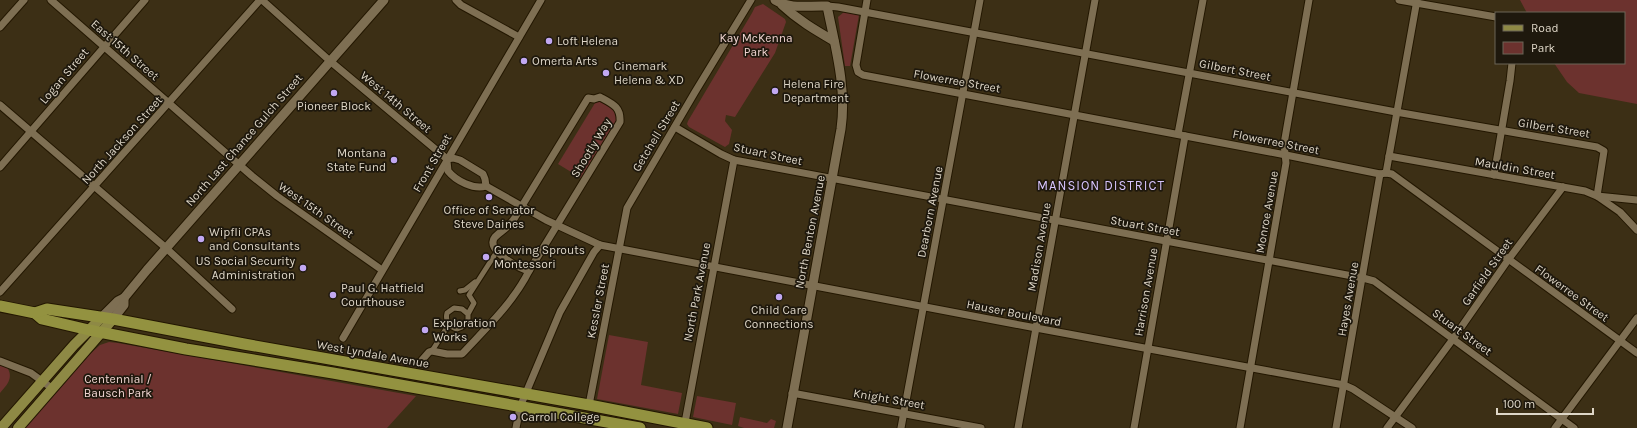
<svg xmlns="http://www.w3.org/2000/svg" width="1637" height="428" viewBox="0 0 1637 428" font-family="Karla,sans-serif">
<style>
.green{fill:#6c322e}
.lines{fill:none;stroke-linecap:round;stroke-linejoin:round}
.pedestrian-casing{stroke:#231700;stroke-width:7}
.minor-casing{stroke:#231700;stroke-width:9}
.secondary-casing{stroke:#231700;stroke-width:11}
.primary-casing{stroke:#231700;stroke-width:12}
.trunk-casing{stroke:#231700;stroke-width:13}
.pedestrian{stroke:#7e6f53;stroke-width:5}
.minor{stroke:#7e6f53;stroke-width:7}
.secondary{stroke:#7e6f53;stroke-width:9}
.primary{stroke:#8e8945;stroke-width:10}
.trunk{stroke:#939240;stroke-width:11}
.poi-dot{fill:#c2a8f2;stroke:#1e180d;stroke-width:1.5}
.labels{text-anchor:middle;stroke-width:3.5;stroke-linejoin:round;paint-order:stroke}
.park-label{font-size:12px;fill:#f0d4d1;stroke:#1e180d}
.poi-label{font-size:12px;fill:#ded6c7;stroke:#1e180d;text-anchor:start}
.street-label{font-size:12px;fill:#ded6c7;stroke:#1e180d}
.neighbourhood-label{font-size:13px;letter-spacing:1px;fill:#d8c5fe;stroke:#1e180d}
</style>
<rect width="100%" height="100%" fill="#3c2f15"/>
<g class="green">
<polygon points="1520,0 1637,0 1637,104 1579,93 1567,82 1554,63 1624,63 1624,13 1527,13"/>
<polygon points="763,4 785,19 786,22 775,53 735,117 726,115 725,121 732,130 729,144 725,147 689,127 687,124 688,121 752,13 755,7"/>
<polygon points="844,12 859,15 850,66 845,66 838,17"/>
<polygon points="599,101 615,109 617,120 581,178 558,164 595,103"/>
<polygon points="609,335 648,342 641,385 682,393 678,414 597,399"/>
<polygon points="109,342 118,343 416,396 387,428 23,428 90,354 100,345"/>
<path d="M0 364 7 367C14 378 7 385 0 393Z"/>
<polygon points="697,396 736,403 732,425 693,417"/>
<polygon points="740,417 767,423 771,419 776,421 774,428 744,428 738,426"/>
</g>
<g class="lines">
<g class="pedestrian-casing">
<g id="pedestrian">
<polyline points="460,291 465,290 475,282"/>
<path d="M468 314 462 309 454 308 447 313C445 321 449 327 457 329L462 327 468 321V314L474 303 469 295 494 256"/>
<polyline points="432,351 449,324"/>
</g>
</g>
<g class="minor-casing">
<g id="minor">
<polyline points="51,0 252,176 277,196 382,270"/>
<polyline points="262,0 330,61 447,159"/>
<polyline points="456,0 461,5 519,37"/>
<polyline points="867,0 856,65 858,72 863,75 1286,155 1380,174 1386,173 1392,174 1637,353"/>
<polyline points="1399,0 1496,17"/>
<polyline points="827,6 838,7 1396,112 1597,147 1604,151 1597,196 1620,212 1637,230"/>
<polyline points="0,27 24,0"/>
<path d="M600 97C613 104 621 107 620 122L529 271C519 268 484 250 495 237 502 230 507 229 514 219L588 98 594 99Z"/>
<polyline points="0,105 166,248 232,309"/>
<polyline points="675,127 721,154 734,160 1363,278 1374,281 1574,428"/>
<polyline points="1178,134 1203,0"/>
<polyline points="1389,156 1585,191 1597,196 1637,200"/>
<polyline points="447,159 453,158 460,160 483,174 485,179 486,186"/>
<path d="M447 161 448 171C456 181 474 190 486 186"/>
<polyline points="0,167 145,0"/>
<polyline points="1386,173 1417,0"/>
<polyline points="1494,175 1510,81 1512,63"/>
<polyline points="486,186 546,220 600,245 1036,328 1344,385 1353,389 1412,428"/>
<polyline points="0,292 260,0"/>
<polyline points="343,338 541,0"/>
<path d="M422 360 429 352 432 351 447 354H462C486 328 513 303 529 271"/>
<polyline points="0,361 31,373 53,389"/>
<polyline points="792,393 981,428"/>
<polyline points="589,405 627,208 695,92 751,0"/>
<polyline points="516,428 520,407 560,312 594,252 600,245"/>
<polyline points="684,428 734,160"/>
<polyline points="901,428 980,0"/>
<polyline points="1018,428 1095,0"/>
<polyline points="1134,428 1185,136"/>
<polyline points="1240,428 1286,163 1284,144 1309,0"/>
<polyline points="1336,428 1380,174"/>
<polyline points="1387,428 1453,339 1508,260 1563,187"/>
<polyline points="1555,428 1637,318"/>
</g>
</g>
<g class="secondary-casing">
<g id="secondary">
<path d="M775 0C792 10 808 5 827 6 835 46 847 88 841 129L787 428"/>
<path d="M782 5C798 20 815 30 834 41"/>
<polyline points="101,318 118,301 124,298 147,270 384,0"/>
<polyline points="113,319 124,305 124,298"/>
</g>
</g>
<g class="primary-casing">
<g id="primary">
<polyline points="1,428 74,345 101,318"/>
<polyline points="18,428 113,319"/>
</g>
</g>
<g class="trunk-casing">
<g id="trunk">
<polyline points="0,306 35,313 42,319 89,330 186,349 333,373 640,428"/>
<polyline points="35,313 47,309 113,319 244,344 589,405 707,428"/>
</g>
</g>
<use href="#pedestrian" class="pedestrian"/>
<use href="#minor" class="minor"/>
<use href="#secondary" class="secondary"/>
<use href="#primary" class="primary"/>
<use href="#trunk" class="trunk"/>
</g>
<g class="poi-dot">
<circle cx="549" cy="41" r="4"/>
<circle cx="524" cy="61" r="4"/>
<circle cx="606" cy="73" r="4"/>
<circle cx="775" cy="91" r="4"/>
<circle cx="334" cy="93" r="4"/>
<circle cx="394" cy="160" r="4"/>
<circle cx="489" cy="197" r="4"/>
<circle cx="201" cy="239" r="4"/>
<circle cx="486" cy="257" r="4"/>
<circle cx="303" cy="268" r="4"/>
<circle cx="333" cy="295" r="4"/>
<circle cx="779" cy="297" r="4"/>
<circle cx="425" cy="330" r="4"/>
<circle cx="513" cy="417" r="4"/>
</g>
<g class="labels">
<g class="park-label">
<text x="756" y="42">Kay McKenna<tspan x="756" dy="14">Park</tspan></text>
<text x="118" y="383">Centennial /<tspan x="118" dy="14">Bausch Park</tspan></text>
</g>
<g class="poi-label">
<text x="557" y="45">Loft Helena</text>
<text x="532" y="65">Omerta Arts</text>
<text x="614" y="70">Cinemark<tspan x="614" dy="14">Helena &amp; XD</tspan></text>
<text x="783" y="88">Helena Fire<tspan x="783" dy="14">Department</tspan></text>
<text x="334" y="110" text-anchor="middle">Pioneer Block</text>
<text x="386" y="157" text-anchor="end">Montana<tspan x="386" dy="14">State Fund</tspan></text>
<text x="489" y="214" text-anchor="middle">Office of Senator<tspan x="489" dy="14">Steve Daines</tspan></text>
<text x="209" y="236">Wipfli CPAs<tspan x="209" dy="14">and Consultants</tspan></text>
<text x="494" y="254">Growing Sprouts<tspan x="494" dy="14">Montessori</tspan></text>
<text x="295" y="265" text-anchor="end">US Social Security<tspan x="295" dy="14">Administration</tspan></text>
<text x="341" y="292">Paul G. Hatfield<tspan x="341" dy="14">Courthouse</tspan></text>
<text x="779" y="314" text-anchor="middle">Child Care<tspan x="779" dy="14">Connections</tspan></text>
<text x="433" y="327">Exploration<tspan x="433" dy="14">Works</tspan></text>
<text x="521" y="421">Carroll College</text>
</g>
<g class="street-label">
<text transform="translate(125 50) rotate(41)" y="4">East 15th Street</text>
<text transform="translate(1235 70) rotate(11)" y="4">Gilbert Street</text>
<text transform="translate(64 76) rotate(-50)" y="4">Logan Street</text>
<text transform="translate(957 81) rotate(10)" y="4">Flowerree Street</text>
<text transform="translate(396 102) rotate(40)" y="4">West 14th Street</text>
<text transform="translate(1554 128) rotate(9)" y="4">Gilbert Street</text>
<text transform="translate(656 136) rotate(-59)" y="4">Getchell Street</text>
<text transform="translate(122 140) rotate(-48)" y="4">North Jackson Street</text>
<text transform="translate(244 140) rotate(-49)" y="4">North Last Chance Gulch Street</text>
<text transform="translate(1276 142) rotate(11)" y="4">Flowerree Street</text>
<text transform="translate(591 148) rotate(-59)" y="4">Shootly Way</text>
<text transform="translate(768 154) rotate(12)" y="4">Stuart Street</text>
<text transform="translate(432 163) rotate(-60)" y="4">Front Street</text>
<text transform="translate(1515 168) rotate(10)" y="4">Mauldin Street</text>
<text transform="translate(316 210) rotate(35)" y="4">West 15th Street</text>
<text transform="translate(930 212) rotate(-79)" y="4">Dearborn Avenue</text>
<text transform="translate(1267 212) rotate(-80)" y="4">Monroe Avenue</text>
<text transform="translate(1145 226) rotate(10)" y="4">Stuart Street</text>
<text transform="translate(810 232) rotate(-79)" y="4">North Benton Avenue</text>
<text transform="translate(1039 247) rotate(-80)" y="4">Madison Avenue</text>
<text transform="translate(1487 272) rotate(-55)" y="4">Garfield Street</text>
<text transform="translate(697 292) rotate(-79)" y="4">North Park Avenue</text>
<text transform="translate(1146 292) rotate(-80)" y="4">Harrison Avenue</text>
<text transform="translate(1572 293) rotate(36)" y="4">Flowerree Street</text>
<text transform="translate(1348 299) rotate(-80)" y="4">Hayes Avenue</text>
<text transform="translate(598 301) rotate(-79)" y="4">Kessler Street</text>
<text transform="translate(1014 313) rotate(11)" y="4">Hauser Boulevard</text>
<text transform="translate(1462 332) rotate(36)" y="4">Stuart Street</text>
<text transform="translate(373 354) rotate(10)" y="4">West Lyndale Avenue</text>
<text transform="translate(889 399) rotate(10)" y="4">Knight Street</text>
</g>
<g class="neighbourhood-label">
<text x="1101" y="190">MANSION DISTRICT</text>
</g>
</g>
<rect x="1495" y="12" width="130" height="52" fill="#1e180d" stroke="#6b6457"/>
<rect x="1503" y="25" width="20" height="6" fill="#8e8945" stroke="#6b6457"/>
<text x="1531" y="32" font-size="12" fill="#ded6c7">Road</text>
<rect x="1503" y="42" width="20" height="12" fill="#6c322e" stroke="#6b6457"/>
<text x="1531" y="52" font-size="12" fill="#ded6c7">Park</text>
<path d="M1497 408v6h96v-6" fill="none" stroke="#ded6c7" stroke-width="2"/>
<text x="1503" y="408" font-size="12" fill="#ded6c7" stroke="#1e180d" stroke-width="3" paint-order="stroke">100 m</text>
</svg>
